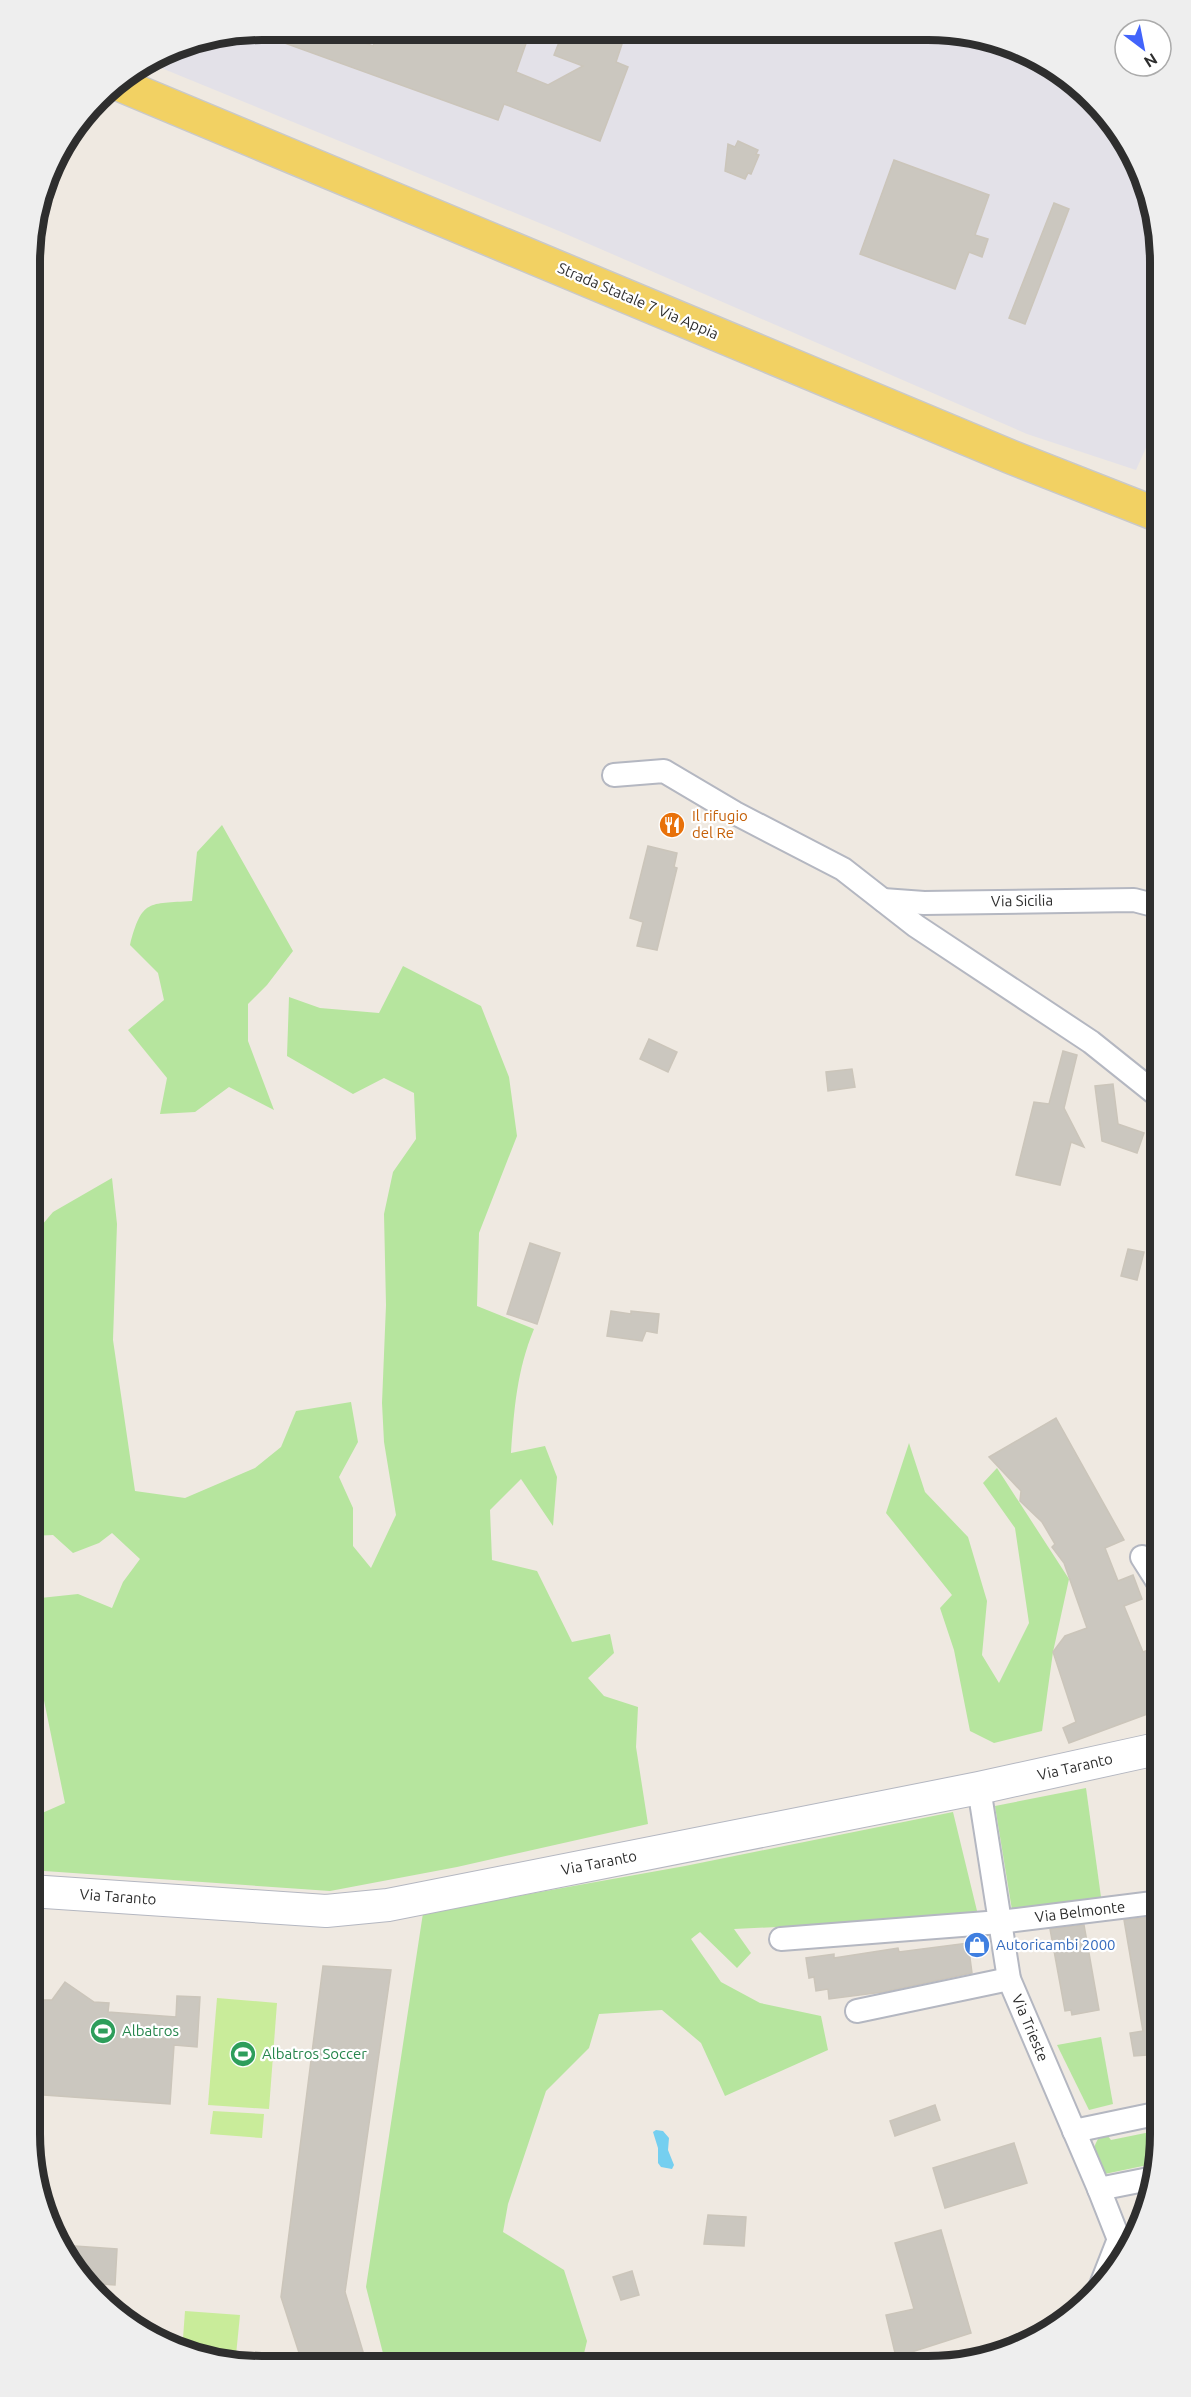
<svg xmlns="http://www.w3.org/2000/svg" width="1191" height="2397" viewBox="0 0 1191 2397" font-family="Ubuntu,sans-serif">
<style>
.industrial{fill:#e3e1e8}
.green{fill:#b6e59e}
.pitch{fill:#c9ec9a}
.water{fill:#75cff0}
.building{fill:#cbc7bf;stroke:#cbc5ba;stroke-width:1.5}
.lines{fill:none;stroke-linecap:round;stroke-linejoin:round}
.street-casing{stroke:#b4b7c1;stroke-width:26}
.secondary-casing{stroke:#b4b7c1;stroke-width:34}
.primary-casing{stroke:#c9c9c9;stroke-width:36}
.street{stroke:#fff;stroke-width:22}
.secondary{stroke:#fff;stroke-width:32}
.primary{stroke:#f2d163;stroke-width:33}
.labels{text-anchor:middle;stroke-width:4.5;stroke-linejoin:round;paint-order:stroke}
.street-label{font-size:15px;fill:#2e2e2e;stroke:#fff}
.food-label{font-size:15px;fill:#c56008;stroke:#fff;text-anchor:start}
.shop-label{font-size:15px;fill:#366cbe;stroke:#fff;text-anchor:start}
.leisure-label{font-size:15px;fill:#27864d;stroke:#fff;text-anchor:start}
.rim{fill:none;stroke:#2e2e2e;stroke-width:8}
</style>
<rect width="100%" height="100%" fill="#efe9e1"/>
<polygon class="industrial" points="263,30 974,34 1031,54 1082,87 1122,133 1149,188 1161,263 1161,414 1136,470 1027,434 559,231 149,63 174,48"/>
<g class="green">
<path d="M222 825 293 951 267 985 248 1004V1041L274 1110 229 1087 195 1112 160 1114 167 1078 128 1030 164 1000 158 973 130 945C142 899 148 904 192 901L197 852Z"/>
<path d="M403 966 481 1006 509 1077 517 1136 479 1233 477 1306 534 1329C517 1370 514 1409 511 1453L545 1446 557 1477 553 1526 521 1479 490 1510 492 1560 537 1571 572 1642 610 1634 614 1653 588 1678 604 1696 638 1707 636 1747 648 1824 457 1867 330 1891 30 1870V1816L33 1817 65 1803 31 1637V1599L78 1594 112 1608 123 1582 140 1559 112 1533 99 1543 73 1553 53 1535 31 1536V1238L53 1212 112 1178 117 1224 113 1340 135 1491 185 1498 255 1468 281 1447 296 1411 351 1402 358 1442 339 1477 353 1508V1546L371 1568 396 1515 384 1442 382 1403 386 1305 384 1214 393 1172 416 1139 414 1093 384 1078 353 1094 287 1056 289 997 320 1008 379 1013Z"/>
<polygon points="909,1443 925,1492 968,1537 987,1601 982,1655 999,1683 1029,1623 1015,1528 983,1483 997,1468 1069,1579 1053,1652 1042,1731 994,1743 970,1731 954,1650 940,1608 952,1595 886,1513"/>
<polygon points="1086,1788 1101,1897 1012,1910 995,1806"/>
<polygon points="953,1812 978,1915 924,1920 734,1929 751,1953 737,1968 700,1932 691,1939 721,1982 760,2003 821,2016 828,2050 725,2096 701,2043 662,2010 599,2014 589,2048 546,2091 508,2204 503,2232 564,2270 587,2341 581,2366 386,2365 366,2287 423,1913 685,1866"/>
<polygon points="1101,2037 1113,2104 1089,2110 1057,2045"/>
<path d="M1160 2130V2150L1157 2163 1100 2175C1094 2153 1089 2149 1104 2131L1111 2140Z"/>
</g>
<g class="pitch">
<polygon points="217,1998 277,2003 269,2109 208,2105"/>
<polygon points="213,2111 264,2114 262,2138 210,2134"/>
<polygon points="185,2311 240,2315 235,2365 182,2352"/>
</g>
<polygon class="water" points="656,2130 663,2131 669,2138 668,2150 674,2165 672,2169 661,2167 658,2163 658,2148 653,2132"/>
<g class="building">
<polygon points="262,30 331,30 373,46 379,31 530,32 516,72 548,85 583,66 554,55 563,32 626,32 616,62 628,67 600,141 504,104 498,120 254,32"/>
<polygon points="738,141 758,150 756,154 759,155 751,174 748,173 745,179 725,171 728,144 735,147"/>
<polygon points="894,160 989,195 975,235 988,239 982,257 969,252 955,289 860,254"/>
<polygon points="1054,203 1069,209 1025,324 1009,318"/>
<polygon points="648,846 677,853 674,867 677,868 657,950 637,946 643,922 630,918"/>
<polygon points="649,1039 677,1052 668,1072 640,1059"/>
<polygon points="1063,1051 1077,1055 1064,1108 1084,1147 1071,1142 1060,1185 1016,1175 1034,1102 1049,1104"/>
<polygon points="852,1069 855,1087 828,1091 826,1072"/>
<polygon points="1113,1084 1118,1124 1144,1133 1137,1153 1102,1141 1095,1086"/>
<polygon points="530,1243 560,1253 537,1324 507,1314"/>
<polygon points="1128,1249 1144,1252 1137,1280 1121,1276"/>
<polygon points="611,1311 631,1314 631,1311 659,1314 657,1333 646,1331 642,1341 607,1336"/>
<polygon points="1056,1418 1124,1540 1105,1548 1118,1581 1133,1575 1142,1599 1124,1606 1143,1652 1161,1645 1161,1709 1069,1743 1063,1728 1076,1722 1053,1652 1065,1636 1087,1628 1064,1563 1052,1547 1055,1544 1042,1522 1020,1501 1021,1491 989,1457"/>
<polygon points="1161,1916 1161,2054 1134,2056 1130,2033 1143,2031 1124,1920"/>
<polygon points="1084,1925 1099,2010 1072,2015 1071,2010 1065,2011 1050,1929"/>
<polygon points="968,1943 972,1973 883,1992 829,1999 828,1989 816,1991 814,1977 809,1978 806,1958 834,1954 834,1958 898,1948 899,1952"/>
<polygon points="323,1966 391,1970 345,2292 367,2365 303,2365 281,2297"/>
<polygon points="65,1982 94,2002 109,2003 108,2012 176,2017 177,1996 200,1997 197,2047 174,2045 170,2104 30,2094 30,2000 52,2000"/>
<polygon points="935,2105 940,2120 895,2136 890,2121"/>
<polygon points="1014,2143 1027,2183 945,2208 933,2168"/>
<polygon points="708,2215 746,2217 744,2246 704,2244"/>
<polygon points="941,2230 971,2333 896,2357 886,2315 914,2309 895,2243"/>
<polygon points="60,2245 117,2249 115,2285 86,2283 69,2264"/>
<polygon points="632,2271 639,2295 621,2300 613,2277"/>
</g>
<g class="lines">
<g class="street-casing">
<g id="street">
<polyline points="614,775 664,771 735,813 843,869 916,926 1091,1042 1161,1098"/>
<polyline points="883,900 924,903 1134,900 1161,907"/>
<polyline points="1142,1557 1161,1587"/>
<polyline points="979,1788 1009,1979 1099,2189 1125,2255"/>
<polyline points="781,1939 1000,1922 1161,1902"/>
<polyline points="857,2011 1009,1979"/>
<polyline points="1074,2131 1160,2113"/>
<polyline points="1099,2189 1154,2178"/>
<polyline points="1099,2290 1119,2239"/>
</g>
</g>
<g class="secondary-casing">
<polyline id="secondary" points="30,1891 326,1911 388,1905 979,1788 1161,1748"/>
</g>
<g class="primary-casing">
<polyline id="primary" points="116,83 1011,457 1161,516"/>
</g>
<use href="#street" class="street"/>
<use href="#secondary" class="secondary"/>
<use href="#primary" class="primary"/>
</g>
<defs>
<g id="restaurant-disc" transform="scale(1.35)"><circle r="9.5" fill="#e8710a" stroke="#fff"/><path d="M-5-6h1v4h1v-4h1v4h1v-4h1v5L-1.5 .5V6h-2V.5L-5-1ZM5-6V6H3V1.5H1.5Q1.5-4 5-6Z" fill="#fff"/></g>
<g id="shop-disc" transform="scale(1.35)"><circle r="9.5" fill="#3f7fe0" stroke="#fff"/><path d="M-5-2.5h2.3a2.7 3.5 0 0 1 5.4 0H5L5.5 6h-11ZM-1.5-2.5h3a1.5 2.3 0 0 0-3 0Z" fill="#fff"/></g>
<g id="stadium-disc" transform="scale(1.35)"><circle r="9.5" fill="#2e9e5b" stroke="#fff"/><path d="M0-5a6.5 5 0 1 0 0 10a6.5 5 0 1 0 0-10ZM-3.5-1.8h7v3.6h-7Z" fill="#fff"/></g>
</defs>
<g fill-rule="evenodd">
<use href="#restaurant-disc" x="672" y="825"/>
<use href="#shop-disc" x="977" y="1945"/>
<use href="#stadium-disc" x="103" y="2031"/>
<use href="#stadium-disc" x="243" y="2054"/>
</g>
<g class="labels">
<g class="street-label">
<text transform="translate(638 301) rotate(23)" y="5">Strada Statale 7 Via Appia</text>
<text transform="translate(1022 901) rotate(-1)" y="5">Via Sicilia</text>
<text transform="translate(1075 1767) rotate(-13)" y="5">Via Taranto</text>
<text transform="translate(599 1863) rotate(-11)" y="5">Via Taranto</text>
<text transform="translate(118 1897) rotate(4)" y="5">Via Taranto</text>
<text transform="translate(1080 1912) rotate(-7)" y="5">Via Belmonte</text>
<text transform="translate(1030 2028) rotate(67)" y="5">Via Trieste</text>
</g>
<g class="food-label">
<text x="692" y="821">Il rifugio<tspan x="692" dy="17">del Re</tspan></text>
</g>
<g class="shop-label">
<text x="996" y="1950">Autoricambi 2000</text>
</g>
<g class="leisure-label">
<text x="122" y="2036">Albatros</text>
<text x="262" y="2059">Albatros Soccer</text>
</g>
</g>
<path d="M0 0H1191V2397H0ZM262 40H928A222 222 0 0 1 1150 262V2134A222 222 0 0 1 928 2356H262A222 222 0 0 1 40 2134V262A222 222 0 0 1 262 40Z" fill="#eee" fill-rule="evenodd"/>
<path class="rim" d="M262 40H928A222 222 0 0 1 1150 262V2134A222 222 0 0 1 928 2356H262A222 222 0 0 1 40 2134V262A222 222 0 0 1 262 40Z"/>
<g transform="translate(1143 48) rotate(148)"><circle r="28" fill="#ffffff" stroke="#ababab" stroke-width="1.5"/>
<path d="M0-4.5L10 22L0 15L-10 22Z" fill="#4264fb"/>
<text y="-9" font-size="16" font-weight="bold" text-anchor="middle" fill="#2e2e2e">N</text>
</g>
</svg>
